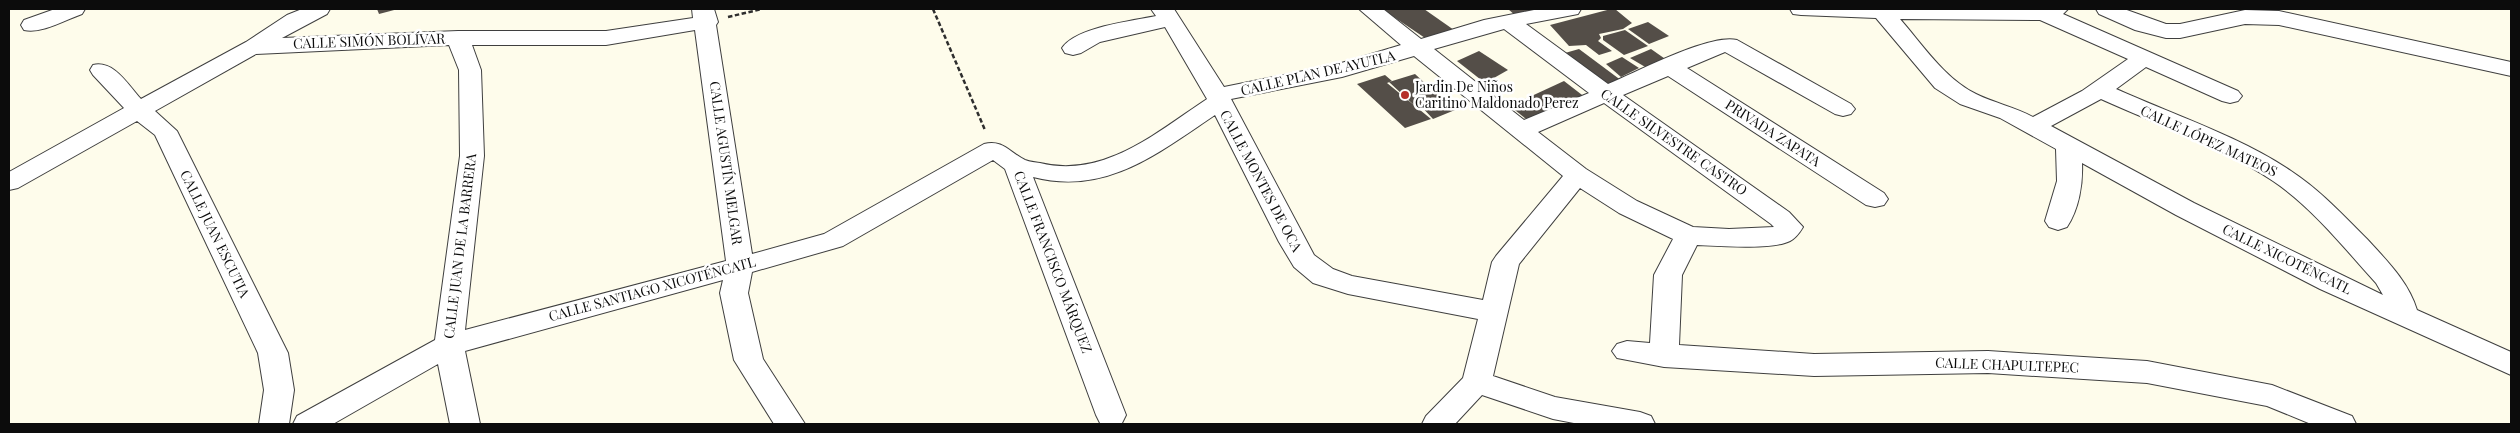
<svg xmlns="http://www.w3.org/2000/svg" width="2520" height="433" viewBox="0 0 2520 433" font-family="'Playfair Display',serif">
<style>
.building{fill:#544e48}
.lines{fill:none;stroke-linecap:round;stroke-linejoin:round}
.minor-casing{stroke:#3f3f3f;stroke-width:2}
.path{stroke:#2e2e2e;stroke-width:2.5;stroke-dasharray:4.5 2.5;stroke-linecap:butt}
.minor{fill:#fff;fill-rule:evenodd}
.poi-dot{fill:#b52f2a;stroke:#fff;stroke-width:2}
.labels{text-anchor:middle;stroke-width:5;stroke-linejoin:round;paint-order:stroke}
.street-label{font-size:14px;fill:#0c0c0c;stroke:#fff}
.poi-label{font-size:14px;fill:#0c0c0c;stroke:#fff;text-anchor:start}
</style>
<rect width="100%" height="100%" fill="#fefceb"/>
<g class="building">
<polygon points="377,9 398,9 379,14"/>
<polygon points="1382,9 1424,9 1454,30 1428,40"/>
<polygon points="1508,9 1546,9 1548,10 1516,16"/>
<polygon points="1611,9 1615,9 1632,23 1623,29 1599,34 1601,38 1598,41 1612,51 1599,55 1586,45 1569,46 1550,25"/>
<polygon points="1648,22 1669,36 1649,44 1628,29"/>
<polygon points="1625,30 1648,46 1624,55 1603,40 1603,36"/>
<polygon points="1579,49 1622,81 1602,87 1558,55"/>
<polygon points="1651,49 1671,63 1652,71 1630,58"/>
<polygon points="1479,51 1508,70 1485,83 1457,61"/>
<polygon points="1622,57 1639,68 1621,77 1606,64"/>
<polygon points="1415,74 1441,98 1455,110 1433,119 1420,105 1416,107 1389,82"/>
<polygon points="1385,75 1392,81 1387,83 1431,119 1405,128 1357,84"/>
<polygon points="1564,81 1586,98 1531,123 1510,106"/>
</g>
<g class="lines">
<g class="minor-casing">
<g id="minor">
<path d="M55 9H85L82 14C65 20 42 34 24 30L21 25 24 20Z"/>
<path d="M302 9H330L327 14 282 38 458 31H606L693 18 692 9H714L718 22 716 25 752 254 824 234 984 144C1003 139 1010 153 1025 160 1030 162 1035 162 1040 163 1104 179 1157 132 1207 99L1165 27 1100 42 1081 53 1073 55 1065 53 1062 48C1076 27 1132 21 1156 16L1151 9H1174L1224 87 1338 64 1401 45 1359 9H1383L1421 39 1484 20 1539 9H1581L1578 14 1526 24 1608 84C1637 72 1710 33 1737 40L1851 104 1855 109 1851 114 1843 116 1835 114 1725 52 1687 68 1884 193 1888 199 1884 205 1875 207 1866 205 1668 76 1623 95 1789 212 1803 227C1800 232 1796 238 1790 241 1773 250 1717 246 1697 245L1682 275 1679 345 1814 354 1988 351 2147 361 2272 385 2352 416 2356 424H2311L2267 406 2147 383 1988 373 1814 376 1664 367 1617 358 1612 351 1617 344 1627 341 1650 343 1654 275 1673 239 1619 213 1580 188 1519 264 1493 376 1555 397 1640 412 1651 416 1655 424H1579L1553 419 1482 395 1455 424H1422L1426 416 1463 378 1478 319 1348 294 1313 283 1294 267 1279 242 1215 115C1158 153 1106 196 1033 177L1126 415 1122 423H1100L1096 415 1005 169 993 160 843 246 752 272 748 293 763 359 805 424H774L734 360 720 293 723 280 465 351 480 424H450L438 364 333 424H293L297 416 435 340 460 156 459 70 449 45 256 54 155 111 177 131 288 353 294 390 289 424H259L264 390 258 353 155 135 137 121 18 188 9 190V172L124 108 93 75 90 70 93 65C114 60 128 85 141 99L246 42 287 15ZM1504 29 1589 93 1524 120 1434 49ZM695 30 726 261 465 330 484 156 481 70 472 45H606ZM1414 56 1563 176 1496 256 1492 262 1483 300 1352 276 1333 269 1314 255 1231 99 1342 77ZM1604 103 1771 224 1774 227 1729 229 1693 227 1637 201 1586 169 1538 132Z"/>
<path d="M1790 9H2068L2063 14 2238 91 2242 96 2238 101 2230 103 2222 101 2146 67 2116 89C2172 114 2241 137 2291 171 2320 190 2343 215 2367 239 2387 261 2408 281 2417 310L2511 352V375L2320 289 2176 215 2082 163C2083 184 2079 209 2067 227L2058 230 2049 227 2045 221 2057 181 2056 149 2000 118 1960 104 1935 88 1876 18 1801 15 1793 14ZM1900 19 2040 20 2128 59 2082 91 2033 117C2015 107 1994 103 1976 94 1944 78 1923 45 1900 19ZM2101 99C2158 125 2221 146 2273 181 2313 208 2344 248 2376 283L2383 295 2194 203 2051 126Z"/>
<polygon points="2096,9 2124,9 2166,24 2180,24 2245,10 2279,11 2511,62 2511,76 2279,25 2245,24 2180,38 2166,38 2135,30 2099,14"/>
</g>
</g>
<g class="path">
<polyline points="933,9 985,130"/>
<polyline points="728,17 762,9"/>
</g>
<use href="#minor" class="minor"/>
</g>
<circle class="poi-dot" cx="1405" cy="95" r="5"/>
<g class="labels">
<g class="street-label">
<text transform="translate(369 41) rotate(-2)" y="5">CALLE SIMÓN BOLÍVAR</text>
<text transform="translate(1318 73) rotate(-13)" y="5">CALLE PLAN DE AYUTLA</text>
<text transform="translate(1773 133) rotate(33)" y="5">PRIVADA ZAPATA</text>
<text transform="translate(2209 141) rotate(25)" y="5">CALLE LÓPEZ MATEOS</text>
<text transform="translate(1674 142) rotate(35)" y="5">CALLE SILVESTRE CASTRO</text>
<text transform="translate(726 163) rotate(82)" y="5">CALLE AGUSTÍN MELGAR</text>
<text transform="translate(1261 181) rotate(62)" y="5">CALLE MONTES DE OCA</text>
<text transform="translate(215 234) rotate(64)" y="5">CALLE JUAN ESCUTIA</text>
<text transform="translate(460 246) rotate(-83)" y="5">CALLE JUAN DE LA BARRERA</text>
<text transform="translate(2287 259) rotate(26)" y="5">CALLE XICOTÉNCATL</text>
<text transform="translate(1053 262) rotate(69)" y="5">CALLE FRANCISCO MÁRQUEZ</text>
<text transform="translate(652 289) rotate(-15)" y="5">CALLE SANTIAGO XICOTÉNCATL</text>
<text transform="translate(2007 365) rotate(2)" y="5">CALLE CHAPULTEPEC</text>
</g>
<g class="poi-label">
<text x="1415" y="92">Jardin De Niños<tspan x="1415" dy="16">Caritino Maldonado Perez</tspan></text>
</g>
</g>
<rect width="2520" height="433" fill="none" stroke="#0c0c0c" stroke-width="20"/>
</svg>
